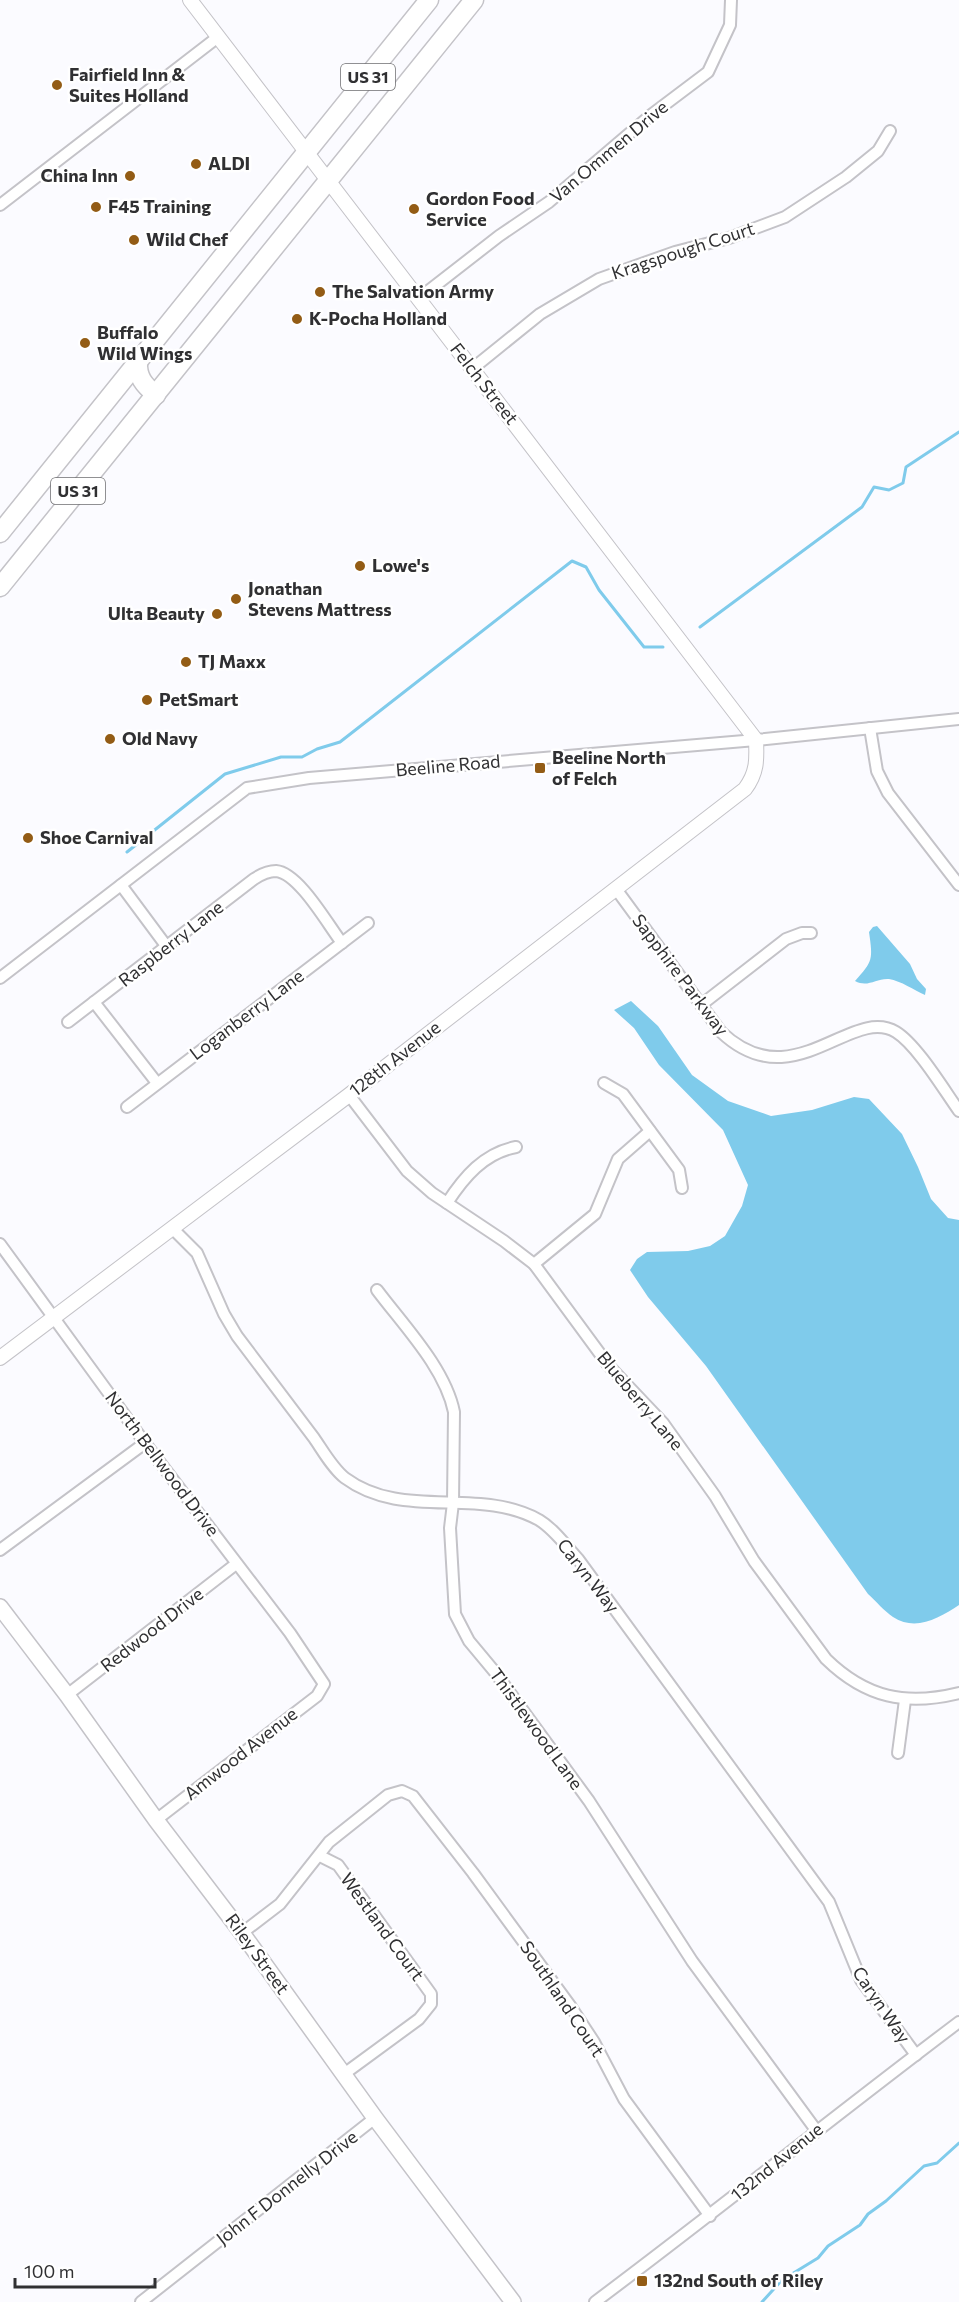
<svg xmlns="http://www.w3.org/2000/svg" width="959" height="2302" viewBox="0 0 959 2302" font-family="Commissioner,sans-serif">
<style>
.water{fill:#7fcbeb}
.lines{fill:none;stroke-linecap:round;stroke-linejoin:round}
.stream{stroke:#7fcbeb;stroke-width:3}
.minor-casing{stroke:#c4c3c8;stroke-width:14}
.tertiary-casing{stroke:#c4c3c8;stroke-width:16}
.secondary-casing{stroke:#c4c3c8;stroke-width:18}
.trunk-casing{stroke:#c4c3c8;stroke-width:21}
.minor{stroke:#fff;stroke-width:10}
.tertiary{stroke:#fff;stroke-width:14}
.secondary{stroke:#fff;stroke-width:15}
.trunk{stroke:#fff;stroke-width:18}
.poi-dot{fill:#935c15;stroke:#fff;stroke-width:2}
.labels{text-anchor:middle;stroke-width:5;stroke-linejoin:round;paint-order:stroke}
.shield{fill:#fff;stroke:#6e6e70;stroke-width:1.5}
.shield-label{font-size:16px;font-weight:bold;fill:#303032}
.poi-label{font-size:18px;font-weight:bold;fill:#303032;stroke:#fff;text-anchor:start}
.street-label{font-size:18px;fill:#303032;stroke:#fff}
</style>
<rect width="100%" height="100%" fill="#fbfbff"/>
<g class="water">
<path d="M877 926 910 964 917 979 926 989 925 995C914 990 901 981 889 979 876 978 868 988 855 981 873 961 873 960 869 932L873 927Z"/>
<path d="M631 1001 658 1026 692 1075 728 1101 771 1116 812 1110 854 1097 869 1099 902 1134 918 1167 931 1199 948 1218 959 1220V1605C939 1618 916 1632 893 1617 884 1611 876 1601 868 1594L706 1366 648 1297 630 1270 637 1259 647 1252 688 1251 710 1246 725 1236 742 1206 748 1185 723 1130 659 1065 634 1028 614 1010Z"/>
</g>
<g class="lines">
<g class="stream">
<polyline points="700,627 862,507 874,487 889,490 903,483 906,467 959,432"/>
<polyline points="127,852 225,774 281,757 302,757 317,749 340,742 572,561 586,567 599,590 644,647 663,647"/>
<polyline points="762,2302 782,2280 818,2258 828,2246 860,2225 868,2214 886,2201 924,2166 937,2163 959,2143"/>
</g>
<g class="minor-casing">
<g id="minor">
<polyline points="0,205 218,37"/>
<polyline points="418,299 499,236 549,202 651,115 708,72 730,25 731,0"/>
<polyline points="472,369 540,314 599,279 675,252 729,238 785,217 846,177 878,151 890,131"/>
<polyline points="870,728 877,771 888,793 959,885"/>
<polyline points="121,885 167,947"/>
<path d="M616 889 721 1032C793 1100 851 1005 896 1032 917 1045 944 1090 959 1111"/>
<polyline points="0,978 247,788 309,778 756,740 959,719"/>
<polyline points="94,1002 157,1083"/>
<polyline points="701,1005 786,939 802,933 811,933"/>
<path d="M68 1022 254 879C260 875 268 871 276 871 299 873 328 925 342 943"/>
<polyline points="604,1083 623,1094 679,1170 682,1188"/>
<path d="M349 1095 407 1171 432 1193 504 1241 534 1264 609 1366 663 1423 715 1496 754 1561 826 1659C866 1698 906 1706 959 1693"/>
<polyline points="127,1107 368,923"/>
<path d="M447 1203C464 1177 484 1153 516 1147"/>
<path d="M172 1228 197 1253 224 1314 237 1336C263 1370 288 1404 314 1438 323 1451 333 1469 345 1478 403 1521 478 1486 539 1520 554 1529 566 1546 578 1559L829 1902 861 1980 916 2055"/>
<polyline points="0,1244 145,1443 290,1633 324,1684 317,1696 156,1820"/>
<polyline points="534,1264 595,1214 618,1159 650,1131"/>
<path d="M377 1290C404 1326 445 1368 454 1412L453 1503 450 1528 455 1614 469 1641 494 1671 589 1801 692 1961 816 2130"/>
<polyline points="0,1550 145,1443"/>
<polyline points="67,1695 236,1564"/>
<polyline points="898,1753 905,1700"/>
<polyline points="320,1856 338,1865 431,1994 431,2004 419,2019 344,2074"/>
<polyline points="242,1933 280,1904 329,1842 388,1795 402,1791 413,1796 473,1873 571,2007 594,2042 624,2099 710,2216"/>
<polyline points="141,2302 375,2118"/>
<path d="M595 2302C718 2210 837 2114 959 2022"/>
</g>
</g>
<g class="tertiary-casing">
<path id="tertiary" d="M0 1358 349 1095 745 789C757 773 757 760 756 740L190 0"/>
</g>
<g class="secondary-casing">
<polyline id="secondary" points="0,1607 67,1695 156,1820 242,1933 375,2118 513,2302"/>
</g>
<g class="trunk-casing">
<g id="trunk">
<path d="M138 362C137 377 144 385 156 395"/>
<polyline points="0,533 429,0"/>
<polyline points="0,587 474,0"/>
</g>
</g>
<use href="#minor" class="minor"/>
<use href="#tertiary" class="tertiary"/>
<use href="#secondary" class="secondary"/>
<use href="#trunk" class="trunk"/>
</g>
<g class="poi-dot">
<circle cx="57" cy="85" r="6"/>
<circle cx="196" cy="164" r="6"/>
<circle cx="130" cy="176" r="6"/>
<circle cx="96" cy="207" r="6"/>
<circle cx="414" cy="209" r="6"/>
<circle cx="134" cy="240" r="6"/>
<circle cx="320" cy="292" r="6"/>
<circle cx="297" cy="319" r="6"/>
<circle cx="85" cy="343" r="6"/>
<circle cx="360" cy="566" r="6"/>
<circle cx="236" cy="599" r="6"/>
<circle cx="217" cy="614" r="6"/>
<circle cx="186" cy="662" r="6"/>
<circle cx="147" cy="700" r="6"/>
<circle cx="110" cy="739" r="6"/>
<rect x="534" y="762" width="12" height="12" rx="3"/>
<circle cx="28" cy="838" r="6"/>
<rect x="636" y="2275" width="12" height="12" rx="3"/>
</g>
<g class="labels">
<g class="shield">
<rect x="341" y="64" width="54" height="26" rx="4.5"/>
<rect x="51" y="478" width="54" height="26" rx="4.5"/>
</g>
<g class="shield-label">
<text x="368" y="83">US 31</text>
<text x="78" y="497">US 31</text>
</g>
<g class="poi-label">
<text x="69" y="81">Fairfield Inn &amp;<tspan x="69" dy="21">Suites Holland</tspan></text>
<text x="208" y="170">ALDI</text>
<text x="118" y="182" text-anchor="end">China Inn</text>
<text x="426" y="205">Gordon Food<tspan x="426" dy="21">Service</tspan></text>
<text x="108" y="213">F45 Training</text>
<text x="146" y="246">Wild Chef</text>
<text x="332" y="298">The Salvation Army</text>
<text x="309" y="325">K-Pocha Holland</text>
<text x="97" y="339">Buffalo<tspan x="97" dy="21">Wild Wings</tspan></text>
<text x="372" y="572">Lowe's</text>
<text x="248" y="595">Jonathan<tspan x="248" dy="21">Stevens Mattress</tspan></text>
<text x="205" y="620" text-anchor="end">Ulta Beauty</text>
<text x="198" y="668">TJ Maxx</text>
<text x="159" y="706">PetSmart</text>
<text x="122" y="745">Old Navy</text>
<text x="552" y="764">Beeline North<tspan x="552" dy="21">of Felch</tspan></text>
<text x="40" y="844">Shoe Carnival</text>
<text x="654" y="2287">132nd South of Riley</text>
</g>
<g class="street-label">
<text transform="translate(609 152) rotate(-40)" y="6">Van Ommen Drive</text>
<text transform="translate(683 251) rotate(-18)" y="6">Kragspough Court</text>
<text transform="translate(484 384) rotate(52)" y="6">Felch Street</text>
<text transform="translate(448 766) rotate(-5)" y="6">Beeline Road</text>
<text transform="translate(171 944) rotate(-38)" y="6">Raspberry Lane</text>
<text transform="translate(680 975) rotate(53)" y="6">Sapphire Parkway</text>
<text transform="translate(247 1015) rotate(-37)" y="6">Loganberry Lane</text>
<text transform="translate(395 1059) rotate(-38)" y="6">128th Avenue</text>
<text transform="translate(640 1401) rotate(50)" y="6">Blueberry Lane</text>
<text transform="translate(162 1464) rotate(53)" y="6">North Bellwood Drive</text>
<text transform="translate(588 1576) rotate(52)" y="6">Caryn Way</text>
<text transform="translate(152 1630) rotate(-38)" y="6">Redwood Drive</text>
<text transform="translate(536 1729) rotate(54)" y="6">Thistlewood Lane</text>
<text transform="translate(241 1754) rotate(-38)" y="6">Amwood Avenue</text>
<text transform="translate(382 1927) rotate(54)" y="6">Westland Court</text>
<text transform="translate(257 1954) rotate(54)" y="6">Riley Street</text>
<text transform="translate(562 1999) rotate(56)" y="6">Southland Court</text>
<text transform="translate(881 2005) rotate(56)" y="6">Caryn Way</text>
<text transform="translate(777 2162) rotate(-39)" y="6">132nd Avenue</text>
<text transform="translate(287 2188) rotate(-38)" y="6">John F Donnelly Drive</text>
</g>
</g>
<path d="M15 2278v9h140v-9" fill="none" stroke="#303032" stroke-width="3"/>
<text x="24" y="2278" font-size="18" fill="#303032" stroke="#ffffff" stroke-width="4.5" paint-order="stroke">100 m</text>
</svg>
